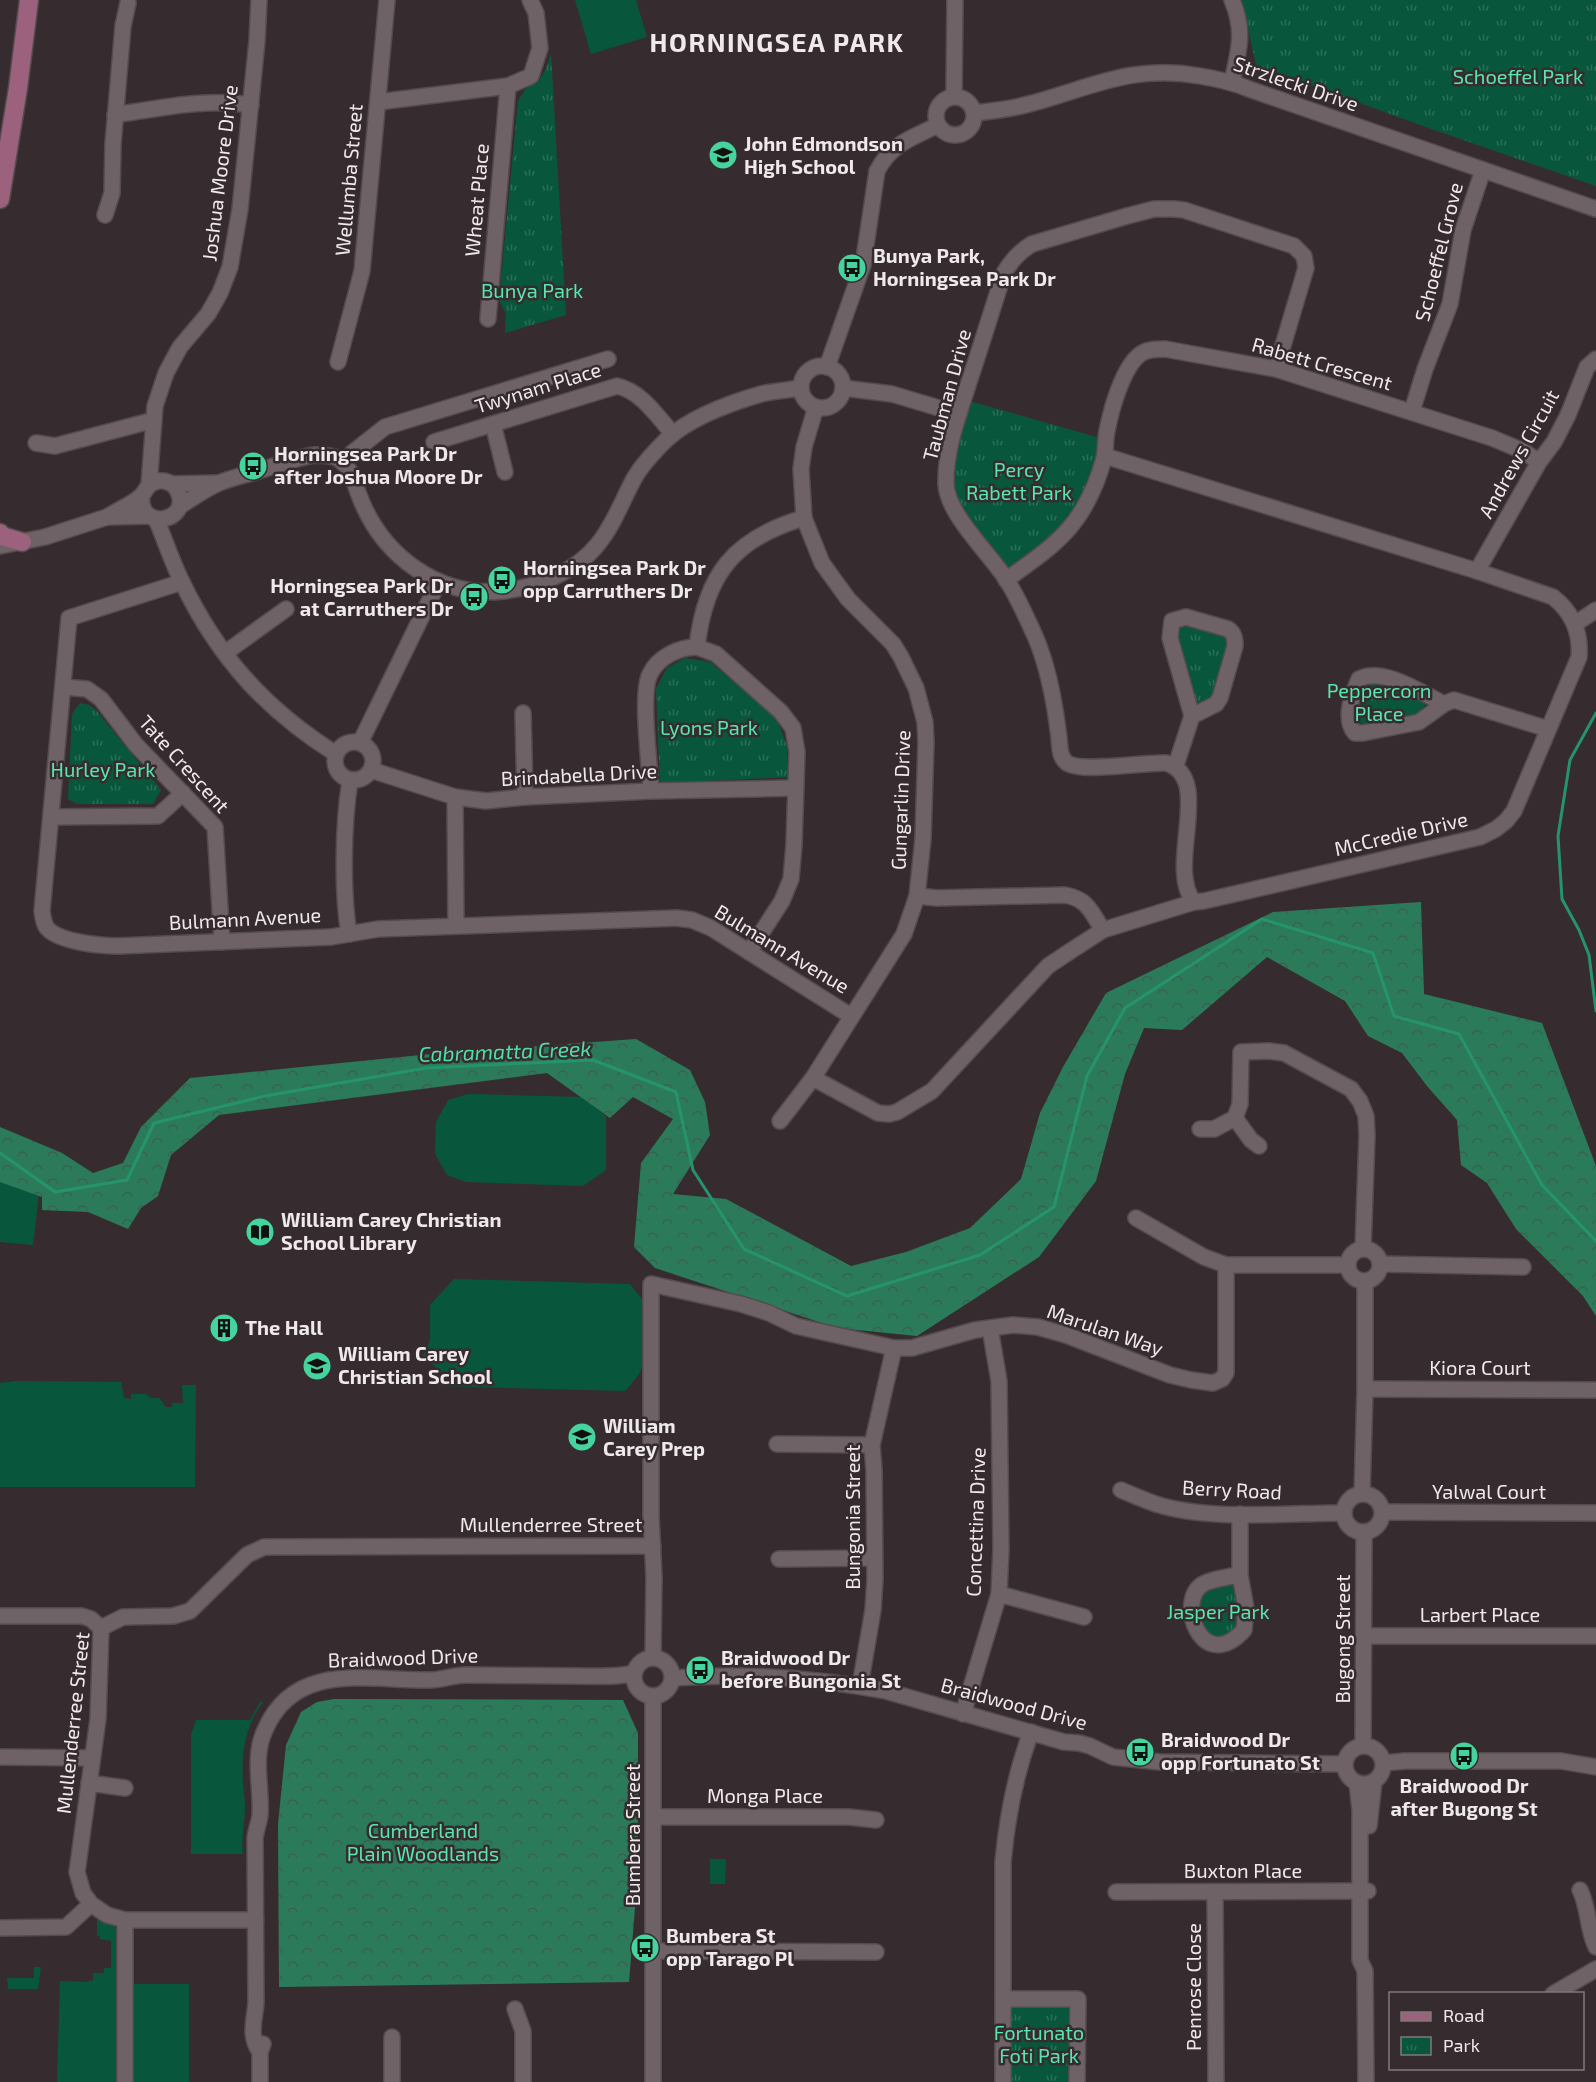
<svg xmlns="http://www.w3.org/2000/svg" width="1596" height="2082" viewBox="0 0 1596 2082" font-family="'Exo 2',sans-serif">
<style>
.grass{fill:#08573c}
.forest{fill:url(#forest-crowns)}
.park{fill:url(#park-tufts)}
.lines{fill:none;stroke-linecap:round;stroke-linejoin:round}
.stream{stroke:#25946c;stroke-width:3}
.minor-casing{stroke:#544b4f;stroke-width:18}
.major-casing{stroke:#544b4f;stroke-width:21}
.minor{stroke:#6e6267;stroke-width:15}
.major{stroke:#9b617d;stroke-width:18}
.labels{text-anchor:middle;stroke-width:5;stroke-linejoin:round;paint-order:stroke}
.park-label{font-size:20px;fill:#59e6ae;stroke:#362c30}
.street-label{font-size:20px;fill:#f0e9ec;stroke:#362c30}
.poi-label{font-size:20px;font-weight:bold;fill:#f0e9ec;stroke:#362c30;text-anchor:start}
.water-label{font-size:21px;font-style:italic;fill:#51dfa8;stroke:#362c30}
.district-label{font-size:26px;font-weight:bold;letter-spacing:1.5px;fill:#f0e9ec;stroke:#362c30}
</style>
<defs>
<pattern id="forest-crowns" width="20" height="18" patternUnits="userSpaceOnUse" patternTransform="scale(1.5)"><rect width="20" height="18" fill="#2b7b5b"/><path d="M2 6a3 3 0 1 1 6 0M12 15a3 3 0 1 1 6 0" fill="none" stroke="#3a6051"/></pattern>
<pattern id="park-tufts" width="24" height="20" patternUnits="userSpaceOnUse" patternTransform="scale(1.5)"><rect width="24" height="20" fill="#08573c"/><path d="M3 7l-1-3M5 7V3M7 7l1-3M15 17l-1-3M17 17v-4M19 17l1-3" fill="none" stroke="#2c6f58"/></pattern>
</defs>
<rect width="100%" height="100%" fill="#362c30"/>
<g class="grass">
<polygon points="575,0 636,0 647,37 591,54"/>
<polygon points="468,1094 581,1097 606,1116 606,1170 583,1186 466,1182 447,1175 435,1154 436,1122 448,1100"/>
<polygon points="0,1180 40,1185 33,1245 0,1242"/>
<polygon points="454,1279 630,1284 642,1299 643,1365 638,1376 625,1391 434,1386 435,1366 422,1358 430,1341 430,1305"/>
<polygon points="17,1381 121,1382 124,1398 131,1399 131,1394 146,1394 151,1398 159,1398 166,1407 172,1407 172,1403 183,1403 182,1385 196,1385 195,1487 0,1487 0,1383"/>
<path d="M260 1702H263C245 1725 241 1754 243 1783 243 1791 245 1798 245 1806 245 1822 241 1837 243 1854H191V1735L196 1720H250Z"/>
<polygon points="710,1859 726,1859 725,1884 710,1884"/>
<polygon points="97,1916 114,1925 119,1935 119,2082 57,2082 60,1981 86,1982 93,1980 93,1973 104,1973 104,1968 111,1968 111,1941 100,1939 100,1936 97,1936"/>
<polygon points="34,1967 41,1967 38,1989 8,1989 7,1978 34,1978"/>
<rect x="130" y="1984" width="59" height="98"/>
</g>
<g class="forest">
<polygon points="1421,902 1424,994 1542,1023 1596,1166 1596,1316 1583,1296 1516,1229 1487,1183 1461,1165 1457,1120 1427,1086 1402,1053 1368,1036 1345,1001 1267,957 1182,1030 1144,1028 1125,1074 1096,1181 1039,1257 917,1336 837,1328 655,1268 634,1247 641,1163 673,1119 633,1097 610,1118 547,1073 219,1115 171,1155 158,1196 141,1208 128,1229 88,1212 42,1210 42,1197 0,1182 0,1127 62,1153 93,1173 123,1163 141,1127 190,1078 431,1054 636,1039 690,1070 705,1102 710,1135 673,1194 726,1199 851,1266 906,1252 970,1228 1021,1179 1040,1113 1063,1067 1106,993 1273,912"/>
<polygon points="334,1699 623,1700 638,1733 638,1871 629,1982 279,1987 278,1824 286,1745 301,1712 317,1702"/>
</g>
<g class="park">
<polygon points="1242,0 1596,0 1596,186 1420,125 1256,65"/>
<polygon points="551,54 566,315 505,333 506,314 499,300 518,101 526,88 537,83 546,69"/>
<path d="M969 401 1100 438C1090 511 1061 529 1007 574 988 546 952 508 952 473 953 449 963 424 969 401Z"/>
<polygon points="1181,623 1228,635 1232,642 1215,698 1194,710 1175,631"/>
<polygon points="685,658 710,662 776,716 787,746 788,777 660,783 656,689 667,668"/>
<path d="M1376 679 1426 701 1423 711 1418 715C1404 718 1360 735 1355 716 1352 706 1361 692 1364 683Z"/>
<polygon points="80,703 89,705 95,709 161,790 153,804 77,804 68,799 72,714"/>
<polygon points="1238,1582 1240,1627 1220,1642 1197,1625 1200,1592 1207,1588"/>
<polygon points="1012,2003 1069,2005 1072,2010 1072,2082 1006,2082 1007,2007"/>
</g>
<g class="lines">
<g class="stream">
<polyline points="1596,713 1570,760 1558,836 1562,899 1579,930 1589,955 1596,1011"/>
<polyline points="0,1153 55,1192 127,1180 154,1123 265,1096 426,1068 593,1060 676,1092 693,1170 744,1249 847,1296 980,1255 1054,1207 1087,1076 1125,1008 1262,919 1373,953 1394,1016 1459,1034 1542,1185 1596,1241"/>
</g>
<g class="minor-casing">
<g id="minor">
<path d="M1232 82C1239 50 1245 31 1232 0"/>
<polyline points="954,96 955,0"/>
<circle cx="955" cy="116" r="19"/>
<polyline points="378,102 508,86 531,76 540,48 536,13 530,0"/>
<path d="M975 113C993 111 1012 109 1029 104 1093 87 1132 64 1200 76 1217 79 1233 82 1249 89L1596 209"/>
<path d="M115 115C161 108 205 98 251 105"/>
<polyline points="105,215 112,193 113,144 123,26 128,3"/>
<polyline points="488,319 508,86"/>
<polyline points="338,362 362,271 387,0"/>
<circle cx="822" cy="387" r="21"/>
<path d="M827 367 863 265 877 171C892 143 912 138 938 125"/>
<polyline points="843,388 892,394 959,414"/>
<polyline points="1412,411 1425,369 1450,304 1463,230 1483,170"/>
<polyline points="493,424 505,472"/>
<path d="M434 442 617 386C641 391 657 416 673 434"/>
<polyline points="36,443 55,446 154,420"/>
<polyline points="343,463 352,453 385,427 608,359"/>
<polyline points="172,484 217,483"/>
<polyline points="149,485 155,406 166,373 180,347 208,314 220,293 230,267 240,209 257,41 259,0"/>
<path d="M180 506C193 498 205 489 219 483 231 478 245 475 258 471 276 466 296 457 315 455 322 455 330 455 337 458 353 467 354 485 361 500 384 557 440 598 503 591 537 587 576 572 598 544 614 525 623 498 635 477 643 463 656 450 667 439 691 417 730 403 761 394 774 391 788 390 801 388"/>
<path d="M107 517C116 511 135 503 142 495 146 491 146 487 151 484 155 481 159 480 164 481 170 482 176 486 178 492 192 522 137 532 142 495"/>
<path d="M156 519C165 540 172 562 182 582 218 657 266 710 336 754"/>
<polyline points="0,546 45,537 107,517 150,516"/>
<polyline points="1477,571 1539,462 1554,442 1568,415 1587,367 1596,359"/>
<path d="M1006 580C1035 559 1065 540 1083 509 1093 492 1099 477 1104 458 1106 449 1105 440 1107 431 1111 410 1123 365 1142 353 1149 349 1157 349 1165 349L1276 369 1492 438 1523 451 1539 462"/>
<path d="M182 582 69 618 42 911C43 918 44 925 48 929 60 942 101 946 118 946L331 937 378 929 677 918 692 920 711 928 851 1016"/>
<polyline points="1575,624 1596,610"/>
<polyline points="697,647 716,654 781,712 793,728 797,752 794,845 791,879 782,901 749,952"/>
<polyline points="225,653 286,609"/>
<polyline points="63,687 87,689 101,699 136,745 215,827 222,942"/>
<path d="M1444 704C1423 694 1383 666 1359 679 1352 695 1343 719 1355 733H1363L1419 722 1444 704 1454 700 1548 729"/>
<polyline points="523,713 525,797"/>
<circle cx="354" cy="761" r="19"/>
<polyline points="360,743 438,583"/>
<path d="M1176 765 1192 716 1170 638 1172 621 1186 617 1228 629C1234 633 1235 638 1235 646L1220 698 1216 704 1192 716"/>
<polyline points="371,770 455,797 486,801 525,797 651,791 794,788"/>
<path d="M651 791C650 766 640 693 650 674 658 657 679 647 697 647 705 575 734 538 804 518"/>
<polyline points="455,797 456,926"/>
<polyline points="51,817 158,816 183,793"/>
<path d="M917 896 937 898 1065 895C1088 899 1091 912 1103 930"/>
<path d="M1194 902C1165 867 1215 777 1166 763 1145 762 1082 773 1067 763 1059 757 1060 747 1059 738 1055 704 1049 668 1035 636 1026 617 1018 597 1006 579 990 554 947 514 946 484 945 450 959 414 969 382 981 346 992 310 1004 273 1012 260 1019 252 1032 244L1127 216 1154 209H1174L1184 210 1294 246 1304 256 1306 268 1276 369"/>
<path d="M349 934C342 891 343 824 350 781"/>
<path d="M813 1078 878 1113 889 1114 897 1112 932 1091 1048 966 1069 952 1103 930 1194 902 1204 901 1480 837 1496 829 1506 821 1514 811 1579 657C1581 632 1572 612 1553 597L1477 571 1105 456"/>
<polyline points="1235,1118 1251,1140 1259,1146"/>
<polyline points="780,1121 813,1078 904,934 917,896 923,839 926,742 925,722 916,688 901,657 893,644 848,599 822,563 804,518 801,469 804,447 816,407"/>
<polyline points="1200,1129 1214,1129 1235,1118 1240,1104 1241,1052 1269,1051 1284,1053 1351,1089 1360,1101 1366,1116 1367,1135 1363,1249"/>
<polyline points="1136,1218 1204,1257 1226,1265 1347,1265"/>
<circle cx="1364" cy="1265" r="16"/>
<polyline points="1380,1264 1523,1267"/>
<polyline points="1365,1389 1594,1390"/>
<polyline points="777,1444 872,1445"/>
<path d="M1121 1490C1133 1495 1144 1500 1156 1504 1207 1521 1289 1513 1344 1513"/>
<circle cx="1363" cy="1513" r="19"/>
<polyline points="1362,1494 1365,1389 1365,1282"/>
<polyline points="1383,1512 1596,1513"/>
<polyline points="779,1559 874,1558"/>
<path d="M1240 1575C1231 1576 1210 1580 1203 1584 1175 1601 1202 1676 1244 1630L1246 1608 1240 1575V1514"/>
<polyline points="999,1594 1084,1617"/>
<polyline points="0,1616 82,1616 91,1619 101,1628"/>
<polyline points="101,1628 123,1617 173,1616 190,1611 247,1555 264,1547 653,1546"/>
<polyline points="101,1628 98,1719 77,1872 83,1893 91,1904 107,1915 125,1920 256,1920"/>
<polyline points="1364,1636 1596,1636"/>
<polyline points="653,1657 654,1577 651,1516 651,1284 741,1304 769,1313 796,1326 894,1348 912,1348 975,1330 1013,1325 1038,1327 1066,1335 1170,1375 1191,1380 1213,1383 1222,1379 1226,1373 1226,1265"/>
<circle cx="653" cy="1677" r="19"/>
<path d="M673 1678C743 1673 816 1678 886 1691L1064 1742 1079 1743 1090 1746 1113 1757 1160 1762 1345 1764"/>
<polyline points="860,1686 873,1610 875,1579 874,1470 872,1445 894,1348"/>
<polyline points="653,1696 653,2082"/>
<polyline points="963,1714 999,1594 1001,1549 999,1381 990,1328"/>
<polyline points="1363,1745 1364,1533"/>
<circle cx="1364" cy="1765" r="19"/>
<polyline points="0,1757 92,1758"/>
<polyline points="1384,1763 1405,1761 1561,1761 1596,1767"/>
<polyline points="89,1783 125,1788"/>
<polyline points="1357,1783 1360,1811 1360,1960 1365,1971 1366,2082"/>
<polyline points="654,1817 849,1817 876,1820"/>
<polyline points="1369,1826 1374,1782"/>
<path d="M1580 1890C1589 1908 1587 1929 1596 1947"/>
<polyline points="1116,1892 1368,1891"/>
<polyline points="1215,1893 1216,2082"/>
<polyline points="125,1920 125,2082"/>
<polyline points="0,1928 66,1927 91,1904"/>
<polyline points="654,1951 876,1952"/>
<polyline points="1553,1994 1596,1969"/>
<polyline points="1003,1999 1078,1999 1077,2082"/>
<polyline points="515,2009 523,2031 523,2082"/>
<path d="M260 2052C248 2036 255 2019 256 2002L255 1838C256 1830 259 1823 260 1815 262 1787 252 1757 265 1730 295 1660 370 1681 430 1680 442 1680 454 1675 466 1675 502 1675 539 1676 575 1676 595 1676 615 1678 634 1673"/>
<polyline points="260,2082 260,2052 263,2044"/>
<polyline points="392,2082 392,2037"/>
<path d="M1003 2082V1862C1007 1818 1015 1775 1031 1732"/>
</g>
</g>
<g class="major-casing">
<g id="major">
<polyline points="0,199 18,88 29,0"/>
<polyline points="0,533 2,536 22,542"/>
</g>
</g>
<use href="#minor" class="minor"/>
<use href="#major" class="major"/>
</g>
<defs>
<g id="school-disc" transform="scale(1.5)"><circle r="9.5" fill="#46d49e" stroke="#362c30"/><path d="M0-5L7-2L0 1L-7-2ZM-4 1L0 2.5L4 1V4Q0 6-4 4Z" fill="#111"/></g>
<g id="bus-disc" transform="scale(1.5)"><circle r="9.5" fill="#46d49e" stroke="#362c30"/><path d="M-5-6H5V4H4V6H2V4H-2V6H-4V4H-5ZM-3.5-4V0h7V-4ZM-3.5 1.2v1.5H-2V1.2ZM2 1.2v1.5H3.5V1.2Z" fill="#111"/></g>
<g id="library-disc" transform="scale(1.5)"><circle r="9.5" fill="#46d49e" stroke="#362c30"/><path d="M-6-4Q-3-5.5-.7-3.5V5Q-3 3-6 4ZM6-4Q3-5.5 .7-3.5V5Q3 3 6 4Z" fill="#111"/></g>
<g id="building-disc" transform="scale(1.5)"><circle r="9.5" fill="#46d49e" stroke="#362c30"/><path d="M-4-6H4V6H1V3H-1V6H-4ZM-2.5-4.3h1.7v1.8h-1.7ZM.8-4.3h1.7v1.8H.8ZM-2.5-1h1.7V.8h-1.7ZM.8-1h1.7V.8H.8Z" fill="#111"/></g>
</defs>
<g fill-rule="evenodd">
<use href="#school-disc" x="723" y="155"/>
<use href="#bus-disc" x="852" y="268"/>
<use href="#bus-disc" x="253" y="466"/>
<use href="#bus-disc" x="502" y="580"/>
<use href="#bus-disc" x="474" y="597"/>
<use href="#library-disc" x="260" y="1232"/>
<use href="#building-disc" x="224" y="1328"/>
<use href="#school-disc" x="317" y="1366"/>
<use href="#school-disc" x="582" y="1437"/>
<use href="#bus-disc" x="700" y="1670"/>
<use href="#bus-disc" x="1140" y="1752"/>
<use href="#bus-disc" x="1464" y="1756"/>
<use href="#bus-disc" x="645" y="1948"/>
</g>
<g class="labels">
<g class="park-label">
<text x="1518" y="84">Schoeffel Park</text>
<text x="532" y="298">Bunya Park</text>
<text x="1019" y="477">Percy<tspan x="1019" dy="23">Rabett Park</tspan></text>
<text x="1379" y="698">Peppercorn<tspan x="1379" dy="23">Place</tspan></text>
<text x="709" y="735">Lyons Park</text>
<text x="103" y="777">Hurley Park</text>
<text x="1218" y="1619">Jasper Park</text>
<text x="423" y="1838">Cumberland<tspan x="423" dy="23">Plain Woodlands</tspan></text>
<text x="1039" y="2040">Fortunato<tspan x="1039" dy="23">Foti Park</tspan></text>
</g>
<g class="street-label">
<text transform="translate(1296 84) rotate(19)" y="7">Strzlecki Drive</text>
<text transform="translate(220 173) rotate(-83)" y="7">Joshua Moore Drive</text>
<text transform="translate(349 180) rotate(-85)" y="7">Wellumba Street</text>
<text transform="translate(477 200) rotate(-85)" y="7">Wheat Place</text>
<text transform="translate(1439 252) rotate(-76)" y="7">Schoeffel Grove</text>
<text transform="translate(1322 364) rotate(16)" y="7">Rabett Crescent</text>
<text transform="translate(538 388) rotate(-17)" y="7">Twynam Place</text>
<text transform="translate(947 395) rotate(-75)" y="7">Taubman Drive</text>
<text transform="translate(1519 454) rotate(-61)" y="7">Andrews Circuit</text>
<text transform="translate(184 764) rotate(48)" y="7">Tate Crescent</text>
<text transform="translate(579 775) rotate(-3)" y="7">Brindabella Drive</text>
<text transform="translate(901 800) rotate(-88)" y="7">Gungarlin Drive</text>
<text transform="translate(1401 834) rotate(-13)" y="7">McCredie Drive</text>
<text transform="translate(245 919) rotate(-3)" y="7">Bulmann Avenue</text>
<text transform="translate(782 949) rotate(31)" y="7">Bulmann Avenue</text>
<text transform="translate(1105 1330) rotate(19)" y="7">Marulan Way</text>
<text x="1480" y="1375">Kiora Court</text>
<text transform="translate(1232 1490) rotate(3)" y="7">Berry Road</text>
<text x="1489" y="1499">Yalwal Court</text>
<text transform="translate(853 1517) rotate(-90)" y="7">Bungonia Street</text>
<text transform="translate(976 1522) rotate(-88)" y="7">Concettina Drive</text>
<text x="551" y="1532">Mullenderree Street</text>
<text x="1480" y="1622">Larbert Place</text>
<text transform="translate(1343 1639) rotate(-90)" y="7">Bugong Street</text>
<text transform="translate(403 1658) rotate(-2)" y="7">Braidwood Drive</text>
<text transform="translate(1014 1704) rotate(15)" y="7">Braidwood Drive</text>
<text transform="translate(73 1723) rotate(-84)" y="7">Mullenderree Street</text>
<text x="765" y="1803">Monga Place</text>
<text transform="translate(633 1835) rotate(-90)" y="7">Bumbera Street</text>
<text x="1243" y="1878">Buxton Place</text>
<text transform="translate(1194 1987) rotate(-90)" y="7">Penrose Close</text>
</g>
<g class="poi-label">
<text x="744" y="151">John Edmondson<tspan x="744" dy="23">High School</tspan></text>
<text x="873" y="263">Bunya Park,<tspan x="873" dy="23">Horningsea Park Dr</tspan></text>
<text x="274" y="461">Horningsea Park Dr<tspan x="274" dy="23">after Joshua Moore Dr</tspan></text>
<text x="523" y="575">Horningsea Park Dr<tspan x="523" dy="23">opp Carruthers Dr</tspan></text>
<text x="453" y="593" text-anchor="end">Horningsea Park Dr<tspan x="453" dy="23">at Carruthers Dr</tspan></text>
<text x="281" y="1227">William Carey Christian<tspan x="281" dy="23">School Library</tspan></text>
<text x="245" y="1335">The Hall</text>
<text x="338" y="1361">William Carey<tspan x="338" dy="23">Christian School</tspan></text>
<text x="603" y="1433">William<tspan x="603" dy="23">Carey Prep</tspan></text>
<text x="721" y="1665">Braidwood Dr<tspan x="721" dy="23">before Bungonia St</tspan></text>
<text x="1161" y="1747">Braidwood Dr<tspan x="1161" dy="23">opp Fortunato St</tspan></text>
<text x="1464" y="1793" text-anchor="middle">Braidwood Dr<tspan x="1464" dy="23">after Bugong St</tspan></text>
<text x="666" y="1943">Bumbera St<tspan x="666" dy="23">opp Tarago Pl</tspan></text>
</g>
<g class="water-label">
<text transform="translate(505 1052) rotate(-2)" y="7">Cabramatta Creek</text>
</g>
<g class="district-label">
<text x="777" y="52">HORNINGSEA PARK</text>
</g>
</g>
<rect x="1389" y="1992" width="195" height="78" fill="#362c30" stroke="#80787b" stroke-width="1.5"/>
<rect x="1401" y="2012" width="30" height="9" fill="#9b617d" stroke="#80787b" stroke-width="1.5"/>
<text x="1443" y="2022" font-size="18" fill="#f0e9ec">Road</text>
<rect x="1401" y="2037" width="30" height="18" fill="url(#park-tufts)" stroke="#80787b" stroke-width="1.5"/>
<text x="1443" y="2052" font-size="18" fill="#f0e9ec">Park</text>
</svg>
